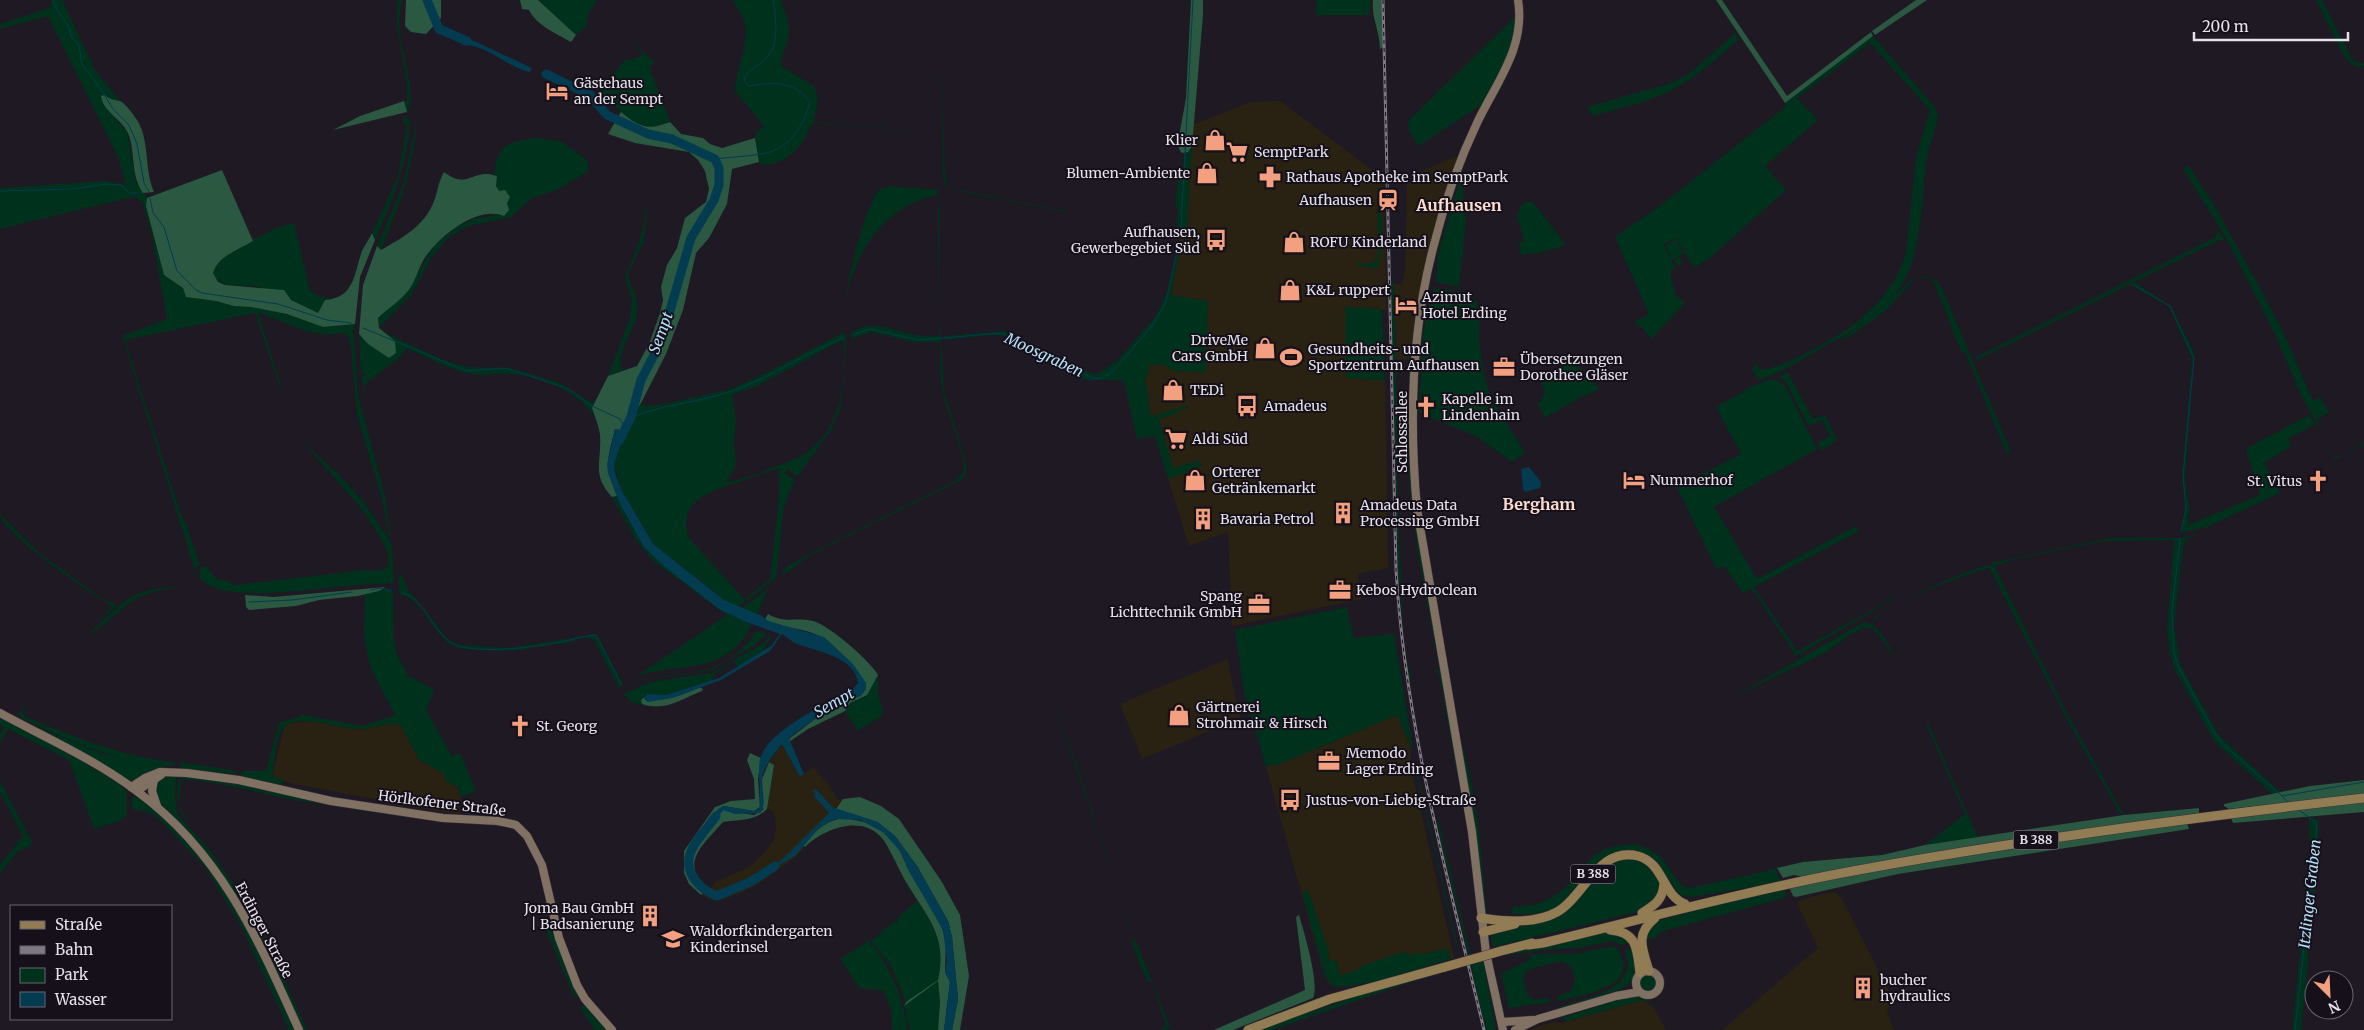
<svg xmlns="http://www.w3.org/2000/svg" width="2364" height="1030" viewBox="0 0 2364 1030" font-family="Merriweather,serif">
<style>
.commercial{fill:#292212}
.green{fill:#00311c;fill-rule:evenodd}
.forest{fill:#2a5841}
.water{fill:#033b50}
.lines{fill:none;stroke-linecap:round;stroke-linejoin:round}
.stream{stroke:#033b50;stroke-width:1}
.river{stroke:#033b50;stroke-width:9}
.secondary-casing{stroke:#39353d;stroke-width:9}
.primary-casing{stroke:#39353d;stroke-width:10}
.secondary{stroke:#807163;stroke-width:8}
.primary{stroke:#927c53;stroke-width:9}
.rail-casing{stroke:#7d7881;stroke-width:3}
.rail{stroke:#16101b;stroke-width:1;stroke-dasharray:4;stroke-linecap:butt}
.primary-bridge-casing{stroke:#39353d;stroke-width:10;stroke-linecap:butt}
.primary-bridge{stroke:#927c53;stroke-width:9}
.labels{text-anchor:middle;stroke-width:4;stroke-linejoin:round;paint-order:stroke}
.shield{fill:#16101b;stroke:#a7a2ab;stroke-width:1}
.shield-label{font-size:12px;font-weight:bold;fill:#e5e1e9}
.poi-label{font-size:14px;fill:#e5e1e9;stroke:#16101b;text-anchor:start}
.street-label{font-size:14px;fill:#e5e1e9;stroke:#16101b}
.water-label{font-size:15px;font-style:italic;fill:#b4e0f8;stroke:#16101b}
.quarter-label{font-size:16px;font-weight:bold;fill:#fcdccf;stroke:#16101b}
</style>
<rect width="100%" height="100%" fill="#1f1924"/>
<g class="commercial">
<polygon points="1280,101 1375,172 1383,172 1387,310 1346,307 1346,378 1385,380 1388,568 1358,574 1362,599 1232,626 1228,532 1189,546 1155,436 1137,439 1120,363 1152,326 1166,302 1179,243 1185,150 1192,125 1251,102"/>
<polygon points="1461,154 1435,228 1425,265 1413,348 1409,350 1409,360 1396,359 1394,283 1402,285 1405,270 1407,183 1415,174"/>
<polygon points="1227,659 1240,718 1142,759 1120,704"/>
<polygon points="1397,715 1411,747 1411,768 1454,958 1372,981 1337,987 1330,984 1325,977 1266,767 1274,764 1275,766"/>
<polygon points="309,721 357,729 386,723 400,724 419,760 442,772 447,782 458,787 461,797 459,814 397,805 391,802 295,784 272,777 284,728 288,724"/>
<polygon points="782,744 800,777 814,767 823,780 825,779 838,800 843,799 797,856 764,880 745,891 727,898 711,900 701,895 706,889 711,889 714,883 749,867 766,851 774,839 776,827 774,812 767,809 774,765 769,762"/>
<polygon points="1831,892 1837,893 1842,899 1892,997 1887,1013 1894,1030 1722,1030 1818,948 1797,903 1800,900"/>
<polygon points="1643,1000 1654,1008 1666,1030 1528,1030 1554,1022 1562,1023"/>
</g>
<g class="green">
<path d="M51 0H62L95 70 121 102 110 100 107 109 127 132 134 172 136 183 147 198 146 206 164 275 183 288 187 297 216 301 234 306 251 307 287 314 323 327 355 324V329L352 331 354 335 358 395 385 496 391 536 387 535 389 531 382 499 357 415 351 347 348 336 343 333C313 340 287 321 258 313L281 385 280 388 255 313 125 340 182 518H184L200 565 196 567 191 580 194 568 122 336 167 319 152 235 143 203 135 197 124 199 0 229V188L105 181 126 185 118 157 48 16 0 29V24L49 8 52 3Z"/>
<path d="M398 0H402C400 11 398 24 400 35 402 52 418 99 407 112L404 101 407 99C409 66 392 34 398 0Z"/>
<polygon points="538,0 597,0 589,12 586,27 576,35"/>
<path d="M733 0H781C784 11 791 23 789 35 787 46 781 55 781 66L814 86 818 98 814 122 939 132 813 123C810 126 809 130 807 134 798 152 783 165 762 165L759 162 755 134 764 126 735 91C735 69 749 47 745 25 743 16 737 8 733 0Z"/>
<polygon points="1317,0 1371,0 1369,15 1316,15"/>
<polygon points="2316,0 2322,0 2351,57 2355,62 2364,63 2364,66 2356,67 2345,58"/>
<polygon points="1517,15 1517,25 1507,60 1483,104 1418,146 1409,131 1408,121"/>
<path d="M1735 33 1739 39C1719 57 1698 76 1674 89 1650 102 1620 108 1593 116L1587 107 1671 83 1689 74Z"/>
<path d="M1873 36 1934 106 1938 114C1937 128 1929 143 1927 158 1921 198 1923 257 1898 291 1880 314 1851 332 1825 346 1803 359 1783 373 1758 380L1752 368 1758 363 1759 369C1765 371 1785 363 1792 360 1840 337 1890 307 1906 253L1916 157 1930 110 1870 43 1797 98 1818 120 1765 166 1786 190 1710 258 1694 268 1676 238 1663 244 1675 267 1670 272 1676 296 1685 303 1651 339 1642 328 1634 322 1649 314 1615 237 1661 205 1785 107V103Z"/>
<path d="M630 40 655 62 649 67 670 121C641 139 620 110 599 91L624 61 634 59 643 54Z"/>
<polygon points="941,57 945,175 947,185 954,189 1060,210 1066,210 1067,201 1066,212 962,192 946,186 943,177"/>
<path d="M403 116 410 119C408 163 393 200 375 240L372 233 398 176 407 126 403 122Z"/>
<polygon points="417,119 414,148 404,190 381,250 377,246 403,185"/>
<path d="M534 138 561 141 587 160 589 171 557 190 532 198 511 217 468 226 449 237 431 258 411 295 379 328 378 318 407 292 432 248 453 229 473 219 499 214 508 207 496 186 497 176 494 175C498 145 505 143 534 138Z"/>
<polygon points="1192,146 1187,229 1182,231 1177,227 1178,208 1175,207 1178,179 1182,177 1184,153 1188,152"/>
<polygon points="2188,165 2214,205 2259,286 2284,334 2313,401 2320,397 2329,412 2317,420 2331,456 2341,456 2364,442 2364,444 2336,459 2329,453 2324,437 2300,393 2275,334 2225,236 2183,169"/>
<polygon points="1461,177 1466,222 1459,287 1436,282 1438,253"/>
<path d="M891 186 939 190 937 195C884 207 856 249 846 300 846 281 867 201 880 189Z"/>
<path d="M1377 188H1381L1382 250 1377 269 1356 265V263C1366 264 1372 266 1378 257Z"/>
<polygon points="1532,201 1566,245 1535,254 1532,253 1521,255 1519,243 1524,241 1517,215 1522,204"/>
<path d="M648 202 644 241 628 273C630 292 641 292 636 318 632 333 618 351 621 367L625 369 608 376 630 318 632 302 625 276 640 240Z"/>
<path d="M938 203 940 207 938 321 940 327 944 391 966 463V475L961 480 812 554 782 576 786 567 809 554 955 481 963 473 964 461 944 399 940 375V342H913L872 332 851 339V332C856 330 861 327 866 326 892 323 914 341 940 335L938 322Z"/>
<path d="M294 223 310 290 318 296 332 299 325 300 318 313C300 305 282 294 263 288 246 282 223 293 213 273 215 267 218 262 223 257 237 247 277 225 294 223Z"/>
<polygon points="2218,229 2224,240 2220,240 2134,282 2171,306 2194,352 2185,479 2189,506 2188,525 2260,495 2247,453 2247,448 2309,415 2315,424 2288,439 2291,446 2264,463 2280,493 2207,527 2181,533 2185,504 2182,475 2192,358 2169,307 2130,284 1979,359 1978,362 1975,355 1978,356 2212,239 2217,235"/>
<polygon points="1676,239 1684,254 1679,256 1683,262 1678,266 1674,261 1678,257 1672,260 1665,245"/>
<polygon points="1178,241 1181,242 1171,295 1208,301 1206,372 1173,371 1164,365 1149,365 1149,374 1145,377 1151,416 1189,405 1189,407 1176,412 1176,414 1159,419 1173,468 1199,460 1202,466 1168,479 1155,436 1137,439 1124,380 1085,380 1036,356 1006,336 990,335 945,340 945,336 1006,331 1049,356 1096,375 1118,360 1156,316 1168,289"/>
<polygon points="1925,276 1936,280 1941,286 2011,452 2007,454 1965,352 1961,351 1933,280 1924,277 1914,280 1886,310 1852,335 1837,342 1878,312 1911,280"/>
<path d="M1391 283H1394C1398 385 1395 487 1402 589 1403 615 1402 655 1412 679L1408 681 1398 570Z"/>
<polygon points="1434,288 1464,292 1476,301 1480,313 1479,339 1484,375 1490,396 1525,453 1512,462 1476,436 1419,413 1423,332"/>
<polygon points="1345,307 1382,309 1385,380 1346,378"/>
<path d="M382 331 443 360 468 367 510 368 558 382 594 404 592 409 595 418C579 391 540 376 510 374 497 373 484 376 471 374 450 370 427 357 407 348L400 357 364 385 367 405 361 377 367 375 361 373 359 334 368 344 395 341Z"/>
<path d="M844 332 846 339 844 381 840 410 831 430 797 477 788 469 785 473 795 480 784 507 776 578 746 601 745 599 770 579 779 498V469C766 471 754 477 742 481 714 490 675 500 689 538L744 599 743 603 737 606 724 600 653 544 621 489 614 464 624 431 641 403 646 406 664 404 731 389 770 371ZM843 340C847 381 841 431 803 455 794 460 784 463 774 467 759 473 742 480 726 482L735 469 736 462 734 443 736 419 732 395 757 386Z"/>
<polygon points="1409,347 1413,349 1412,487 1439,667 1418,555 1409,481 1409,351 1406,348"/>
<polygon points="1572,360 1600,389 1581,397 1545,418 1537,403 1542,401 1541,397 1545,394 1541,383 1542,376"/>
<polygon points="1787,371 1813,419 1825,415 1837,440 1821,451 1817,443 1830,436 1822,420 1809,426 1807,424 1787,384 1780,377"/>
<polygon points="1771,379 1778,380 1786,388 1817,449 1714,507 1757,579 1856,526 1859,531 1754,587 1797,651 1890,600 1889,592 1892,600 1796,656 1752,589 1743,593 1725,567 1716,568 1677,487 1741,454 1716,407 1752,386"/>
<path d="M300 439 339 475 363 501 392 544 394 581 389 584C349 580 224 611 199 577L200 567H207L218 580 229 581 234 585 365 570 377 571 387 568 389 564 388 553 381 539 362 509Z"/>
<path d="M617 496C643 563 689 584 746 622L752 624C728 676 682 662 637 676L727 615 652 560 636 540 612 497Z"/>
<path d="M0 514 38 552 104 600 117 605 96 624 112 606C94 596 0 532 0 514Z"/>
<path d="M2200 534 2186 539 2183 548 2174 625 2180 664 2219 735 2279 791 2296 790 2273 795 2214 741 2175 670 2170 655 2167 630 2174 540 2104 541 2015 559 1994 566 2066 711 2124 815H2121L2072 729 1990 569 1987 568C1960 577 1889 602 1872 622L1874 617C1911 596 1947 577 1988 565L1992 567V563L2005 560 2110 538H2179Z"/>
<path d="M402 574 408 590 449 640 459 645 509 648 596 634 623 684 619 688 594 640C582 634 573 643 561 644 556 644 558 643 553 643 549 643 546 646 543 647 540 647 538 646 535 646 531 646 528 649 524 650 505 651 484 651 465 649 435 648 428 600 399 594V577Z"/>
<path d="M179 587C162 590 146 592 131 602 115 613 105 627 87 635 124 604 127 588 179 587Z"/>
<path d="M385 587 393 591 394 641 397 655 407 673 406 677H412L434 690 426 710 452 756 460 753 476 791 461 797 458 787 447 782 442 772 419 760 400 724C385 723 373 729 358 729 342 729 295 712 283 728 275 740 275 762 272 776L283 780 282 786 242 776 241 771H266L279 723 304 715 363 726 395 715 372 671 368 657 364 634 365 594 379 591Z"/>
<polygon points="769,588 757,614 742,608"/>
<polygon points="1347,607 1354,638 1394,634 1413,748 1411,747 1397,715 1275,766 1273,764 1266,767 1244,692 1235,630"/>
<path d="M1864 622C1880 624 1890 647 1896 660L1878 634 1870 628H1863L1850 635 1823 654 1733 697Z"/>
<path d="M757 630 767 634 752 647 712 670 650 679 629 686C681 663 719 688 757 630Z"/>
<polygon points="771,634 771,639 765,645 766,649 737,667 734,661 714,674 712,676 714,679 710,681 666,695 648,694 642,699 642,704 644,705 633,703 623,694 651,682 712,673 764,643"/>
<polygon points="1439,670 1441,671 1467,817 1465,817 1439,674 1435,671"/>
<path d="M878 675V695L883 712 880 717 858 731 845 711C854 697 869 694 878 675Z"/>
<path d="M27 701 22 713 26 717C75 737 122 757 175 762V766C128 767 72 741 29 722L18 716Z"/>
<polygon points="1054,704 1077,766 1129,924 1170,1026 1166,1030 1160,1030 1166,1026 1152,982 1147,981 1131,942 1135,940"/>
<polygon points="0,717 79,759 125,788 127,793 127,815 122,820 94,829 69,760 8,729 0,743 0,734 4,727 0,725"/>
<polygon points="19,720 103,754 173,769 130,781"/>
<polygon points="1928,723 1978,837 1925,845 1965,814 1926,724"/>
<path d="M1457 729C1478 789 1481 854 1487 917H1484Z"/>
<polygon points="1414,758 1457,942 1458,953 1418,780 1413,769"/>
<polygon points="179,762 238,771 236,774 181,768"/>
<path d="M167 775H173L176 778 175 795 177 814 210 850 244 900 268 944 307 1030H301C279 980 259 928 228 883 207 852 180 827 156 798 154 786 155 779 167 775Z"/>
<path d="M183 776 257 787 329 805C279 800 232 783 181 779L179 804 188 823C177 810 177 798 178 781Z"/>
<polygon points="0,781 33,844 17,852 0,874 0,865 23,836 0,792"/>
<polygon points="136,796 168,822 204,859 249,928 295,1030 289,1030 240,924 204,866 159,819 148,812 132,809 131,799"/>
<polygon points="2309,818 2319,819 2315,891 2302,1023 2301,1030 2292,1030 2310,857"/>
<polygon points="1437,822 1439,822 1471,957 1482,954 1496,1030 1486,1030"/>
<path d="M1635 844C1667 853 1663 865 1683 886L1690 888 1775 869 1781 882 1693 897 1680 895C1674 888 1662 868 1657 864 1652 861 1644 859 1639 857 1594 838 1588 889 1558 906 1543 915 1529 914 1513 914L1510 908C1525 906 1541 905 1554 896 1591 873 1580 846 1635 844Z"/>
<path d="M1626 858C1646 861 1669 874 1656 898 1653 903 1645 907 1641 911L1493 947 1491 931 1560 913 1604 867Z"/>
<polygon points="1784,888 1787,895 1784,898 1663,931 1654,938 1644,940 1644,935 1656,921"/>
<path d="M1308 890 1328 949 1329 960 1337 961 1340 976 1361 968V966L1406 951 1408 956 1420 952 1421 955 1447 948 1451 959C1428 965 1352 992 1333 986L1325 977 1302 892Z"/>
<path d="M917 901C936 926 945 949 938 980L906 1003 891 966 871 941 893 922 898 923 897 918Z"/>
<polygon points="548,922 553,923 577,993 577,998 573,995 545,928"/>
<polygon points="1611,932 1621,933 1631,942 1622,945 1611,941 1579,948 1543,950 1508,955 1507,953"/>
<path d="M862 936C886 952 905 1002 907 1030H892L891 1010 884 991 859 988 840 959 867 942Z"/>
<path d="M1614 946C1620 950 1621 955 1623 963 1630 988 1573 998 1557 1001L1559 996 1572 990 1575 978 1571 966 1561 961 1530 969 1525 973 1523 979 1528 996 1535 1000 1548 998 1551 1002 1509 1008 1501 974 1531 959 1529 956 1512 957 1540 954H1572Z"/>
<path d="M1633 948 1637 970 1631 982 1622 989 1563 1009 1560 1006C1583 999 1619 994 1628 968L1625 950Z"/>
<polygon points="1443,971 1272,1030 1258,1030 1372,991"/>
<circle cx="1648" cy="983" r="9"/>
<polygon points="938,981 940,1002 938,1030 910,1030 904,1006"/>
<path d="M1634 995C1645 999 1650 999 1656 1009L1651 1003 1643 1000 1568 1021 1561 1018Z"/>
<polygon points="585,1004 609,1030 595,1030 580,1008"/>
</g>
<g class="forest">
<polygon points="406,0 441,0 441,18 426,34 411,32 405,26"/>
<path d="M520 0H538L576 35 571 42C557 34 536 25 529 10L522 9Z"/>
<polygon points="1191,0 1203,0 1203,15 1192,146 1188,152 1182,153 1179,149 1180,131 1186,98"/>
<path d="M1373 0H1382L1383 47 1380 49C1380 31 1371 18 1373 0Z"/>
<polygon points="1716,0 1722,0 1787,96 1871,32 1873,36 1785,103"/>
<polygon points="1916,0 1927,0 1875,35 1872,31"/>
<path d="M105 95C111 101 115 99 122 102 127 106 134 115 137 120 150 140 144 170 154 192L143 193C130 174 136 153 128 133 121 118 103 112 101 96Z"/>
<polygon points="404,101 407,112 333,130 360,116"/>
<path d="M621 112C640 127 647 131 670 122L681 134 703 138 710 144 722 148 755 138 759 162 732 169 727 204 709 238 696 253 683 310 666 354 641 403 624 431 615 429C607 462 604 464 617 496L612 497C591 474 602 462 600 435 599 426 595 417 592 408L608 376 637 366 649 344 660 313 663 300 661 287 667 265 677 248 685 218 706 202 709 189 705 171 698 160 689 152 635 143 608 134Z"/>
<path d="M222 170 253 241C238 250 218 256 213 273L218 282 225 285 284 290 291 300 318 313 325 300C355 298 354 273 362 251 365 245 369 239 372 233L375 240 360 277 355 324 323 327 287 314 251 307 234 306 216 301 186 297 183 288 164 275 146 206 147 198Z"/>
<path d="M444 172C469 191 472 167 497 176L496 186 499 191 505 190 510 197 507 203 509 210 504 216C477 205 438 237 424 259 418 269 415 283 407 292 399 302 387 309 378 318L379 328 395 341 396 353 389 358 368 344 359 334 363 285 377 246 381 250C402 238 421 228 432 206 438 194 437 184 444 172Z"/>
<polygon points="385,587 379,591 358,596 319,600 296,606 249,610 246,607 245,595 274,597"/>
<path d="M768 614C785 624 795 617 813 621 828 624 871 662 878 675L867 695 850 703 845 711 808 729 789 742V739L833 705 866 689C849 663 835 637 802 630 789 627 776 628 765 619Z"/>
<path d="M699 687 703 689 702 691C681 699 665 712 642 704L641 700 645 697V700C666 701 681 696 699 687Z"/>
<path d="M750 753 761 758 758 779 760 807 754 811 723 806 712 824 723 810 754 815 763 810 762 779 769 762 774 765 767 809C756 821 738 820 723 822 704 844 676 865 711 889H706L701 895 689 884 684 873V851L715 807 731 801 755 799 754 779 747 760Z"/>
<polygon points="2364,780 2364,794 2229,809 2224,806 2224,804 2310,786"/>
<polygon points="860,797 881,806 899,819 942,882 960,915 969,976 960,1030 952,1030 958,999 952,937 948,921 917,866 895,836 877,822 836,809 843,799"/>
<polygon points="2364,801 2364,812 2233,823 2231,818"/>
<polygon points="2199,808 2199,813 1976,845 1804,877 1794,875 1783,878 1777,868 1803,862 1882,855 1925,845 2124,815"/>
<path d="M845 818 869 823 883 832 894 842 900 851 909 871 939 920 946 940 945 972 950 982 944 1030H938L940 1002 938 981 904 1006 906 1002 938 980C948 936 927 917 906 882 900 872 887 842 880 836 860 815 823 829 805 847L803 845C816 831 825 820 845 818Z"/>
<polygon points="2187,823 2189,829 1898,874 1796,897 1793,896 1789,887 1988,850"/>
<path d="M1299 915C1304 932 1320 984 1313 998L1233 1030H1214L1305 990 1296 917Z"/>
</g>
<g class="water">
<path d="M459 34 532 68 530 72C508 68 487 44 462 45L456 35Z"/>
<path d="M615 429 625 431 614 464 615 473 621 489 653 544 724 600 762 616 768 621 824 637 853 664 866 683V689L861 696 833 705 789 738 804 774 800 777 782 744C775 752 764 766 762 778 760 789 768 804 760 813L735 814 723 810 712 825 709 823 717 810 723 806 754 811 759 809C762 801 757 774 760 759 768 729 828 704 854 688L858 683C855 656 814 651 795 643 791 641 787 637 782 634L770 651 721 680 672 698 647 702 645 697 647 694 666 695 719 678 771 646 780 634 746 622 719 609 665 567 644 547 620 504 608 473 607 464Z"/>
<polygon points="1529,467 1541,482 1540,488 1525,492 1523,489 1521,469"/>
<polygon points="816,789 832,807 878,822 895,836 917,866 948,921 952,937 958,999 952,1030 944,1030 950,982 945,972 947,960 943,930 909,871 900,851 883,832 860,820 835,819 819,828 795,856 765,873 786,856 829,813 814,796 815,794 813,791"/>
</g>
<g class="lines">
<g class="stream">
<path d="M53 0C56 14 70 22 71 37L79 45 82 65 97 83 113 109 129 125 137 144 144 183 149 192"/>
<path d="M715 159C730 157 760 156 773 151 793 143 806 121 810 102 793 80 774 82 748 86L744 79C748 69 755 68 763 61 781 46 776 20 773 0"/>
<polyline points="0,191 74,189 105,184 121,185 130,193 137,193"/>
<polyline points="150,198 153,213 164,227 177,271 196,290 202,293 278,304 327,320 351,323"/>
<polyline points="1181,230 1193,0"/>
<polyline points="2134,285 2170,306 2194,358 2183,476 2186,510 2181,531"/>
<polyline points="363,328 467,371 505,368 569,389 590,405 620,419 625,429"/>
<polyline points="855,334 870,329 918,340 1002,333 1048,358 1095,379 1102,378 1113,371 1152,326 1166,302 1179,243"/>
<path d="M631 417C665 404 702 402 735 390 773 376 806 353 843 338"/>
<polyline points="2180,539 2172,610 2174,653 2179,668 2214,732 2224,745 2282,796"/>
<polyline points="371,590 381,588 391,591"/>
<path d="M402 593C427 598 432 636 456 645 482 655 544 646 570 640 577 638 587 635 596 635L621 684"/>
<polyline points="249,602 292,600 352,592"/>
<polyline points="2288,802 2282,796 2364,782"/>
<polyline points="2295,1030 2317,827 2314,821 2299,810"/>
</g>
<g class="river">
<polyline points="427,0 439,29 467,41"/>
<polyline points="546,74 590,95 607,115 648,134 672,139 715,159 719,168 719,185 714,200 691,238 667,321 654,355 641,380 631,417 619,441"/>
<path d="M716 816C708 828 694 841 690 854 684 874 701 890 717 896L750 882 775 866"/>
</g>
<g class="secondary-casing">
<g id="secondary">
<path d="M0 713C46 738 96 760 138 792 221 853 258 939 299 1030"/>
<polyline points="154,779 152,791 157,806"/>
<polyline points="131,787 145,778 160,772 187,773 239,780 331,801 443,818 498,821 516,825 527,836 542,865 559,938 577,985 585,999 612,1030"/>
<polyline points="137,791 161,775"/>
<circle cx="1648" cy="983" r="12"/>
<polyline points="1502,1022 1533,1020"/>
<path d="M1503 1030 1486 953 1472 832 1417 509C1409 420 1411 328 1435 241 1445 201 1459 161 1477 123 1496 83 1526 47 1518 0"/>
<polyline points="1515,1030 1538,1019 1616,996 1639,992"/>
</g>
</g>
<g class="primary-casing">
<g id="primary">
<path d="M1642 913C1655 905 1663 900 1664 883"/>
<path d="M1481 918C1505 922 1535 924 1557 912 1585 896 1598 846 1638 856 1664 863 1662 895 1685 904"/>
<path d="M1610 930C1638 932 1637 950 1640 973"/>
<polyline points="1483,932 1515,924"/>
<path d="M1528 945 1543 943C1640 920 1738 893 1837 874 2012 841 2187 818 2364 798"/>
<polyline points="1501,951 1532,943"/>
<path d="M1649 971C1642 948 1635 934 1655 918"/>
<polyline points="1248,1030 1330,999 1445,967"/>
</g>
</g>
<use href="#secondary" class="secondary"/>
<use href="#primary" class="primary"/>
<g class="rail-casing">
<path id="rail" d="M1383 0 1396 569C1405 726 1448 878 1484 1030"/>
</g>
<use href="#rail" class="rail"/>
<g class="primary-bridge-casing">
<polyline id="primary-bridge" points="1445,967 1501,951"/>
</g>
<use href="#primary-bridge" class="primary-bridge"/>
</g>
<defs>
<g id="hotel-bare" transform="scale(1.725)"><path d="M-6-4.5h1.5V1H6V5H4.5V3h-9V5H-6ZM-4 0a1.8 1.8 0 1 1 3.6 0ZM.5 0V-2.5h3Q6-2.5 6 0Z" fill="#f2a07f" stroke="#16101b" stroke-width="2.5" paint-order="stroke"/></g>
<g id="shop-bare" transform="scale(1.725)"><path d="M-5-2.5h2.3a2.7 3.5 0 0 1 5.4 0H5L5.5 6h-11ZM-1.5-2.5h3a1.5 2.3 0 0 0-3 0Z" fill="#f2a07f" stroke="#16101b" stroke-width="2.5" paint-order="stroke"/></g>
<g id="supermarket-bare" transform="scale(1.725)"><path d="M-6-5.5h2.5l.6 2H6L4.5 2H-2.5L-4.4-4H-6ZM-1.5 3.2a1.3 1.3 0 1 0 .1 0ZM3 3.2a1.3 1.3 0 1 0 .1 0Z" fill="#f2a07f" stroke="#16101b" stroke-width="2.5" paint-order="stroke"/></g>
<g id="pharmacy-bare" transform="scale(1.725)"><path d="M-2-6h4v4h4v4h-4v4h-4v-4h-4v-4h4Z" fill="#f2a07f" stroke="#16101b" stroke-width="2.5" paint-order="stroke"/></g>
<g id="station-bare" transform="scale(1.725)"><path d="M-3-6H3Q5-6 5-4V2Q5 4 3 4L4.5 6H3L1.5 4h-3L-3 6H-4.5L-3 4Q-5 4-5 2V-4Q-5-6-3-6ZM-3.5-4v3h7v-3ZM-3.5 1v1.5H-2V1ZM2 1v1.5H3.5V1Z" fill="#f2a07f" stroke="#16101b" stroke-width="2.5" paint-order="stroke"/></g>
<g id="bus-bare" transform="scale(1.725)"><path d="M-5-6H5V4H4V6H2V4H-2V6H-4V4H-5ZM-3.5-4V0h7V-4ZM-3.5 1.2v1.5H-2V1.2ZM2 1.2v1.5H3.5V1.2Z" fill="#f2a07f" stroke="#16101b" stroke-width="2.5" paint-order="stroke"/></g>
<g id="stadium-bare" transform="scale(1.725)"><path d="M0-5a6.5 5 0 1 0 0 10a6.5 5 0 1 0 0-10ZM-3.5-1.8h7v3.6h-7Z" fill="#f2a07f" stroke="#16101b" stroke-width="2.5" paint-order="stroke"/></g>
<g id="office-bare" transform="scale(1.725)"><path d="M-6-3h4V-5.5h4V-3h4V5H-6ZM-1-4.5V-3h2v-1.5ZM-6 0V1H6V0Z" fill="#f2a07f" stroke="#16101b" stroke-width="2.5" paint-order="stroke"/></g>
<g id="church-bare" transform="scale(1.725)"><path d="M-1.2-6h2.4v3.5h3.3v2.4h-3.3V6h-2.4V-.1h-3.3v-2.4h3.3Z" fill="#f2a07f" stroke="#16101b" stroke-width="2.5" paint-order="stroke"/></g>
<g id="building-bare" transform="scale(1.725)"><path d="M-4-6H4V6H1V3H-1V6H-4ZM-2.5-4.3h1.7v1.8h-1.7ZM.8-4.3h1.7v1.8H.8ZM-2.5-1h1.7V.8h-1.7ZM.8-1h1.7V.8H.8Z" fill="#f2a07f" stroke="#16101b" stroke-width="2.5" paint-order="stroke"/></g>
<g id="school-bare" transform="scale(1.725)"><path d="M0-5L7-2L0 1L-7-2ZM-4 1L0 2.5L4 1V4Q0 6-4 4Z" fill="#f2a07f" stroke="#16101b" stroke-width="2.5" paint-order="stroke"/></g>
</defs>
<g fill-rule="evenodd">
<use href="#hotel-bare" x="557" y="91"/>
<use href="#shop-bare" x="1215" y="140"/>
<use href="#supermarket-bare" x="1237" y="152"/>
<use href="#shop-bare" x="1207" y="173"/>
<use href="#pharmacy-bare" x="1270" y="177"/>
<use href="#station-bare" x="1388" y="200"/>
<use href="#bus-bare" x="1216" y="240"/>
<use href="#shop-bare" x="1294" y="242"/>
<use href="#shop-bare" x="1290" y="290"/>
<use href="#hotel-bare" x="1406" y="305"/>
<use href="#shop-bare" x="1265" y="348"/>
<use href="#stadium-bare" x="1291" y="357"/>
<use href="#office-bare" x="1504" y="367"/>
<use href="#shop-bare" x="1173" y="390"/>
<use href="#bus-bare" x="1247" y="406"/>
<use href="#church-bare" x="1426" y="407"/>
<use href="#supermarket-bare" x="1176" y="439"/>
<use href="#shop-bare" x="1195" y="480"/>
<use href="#hotel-bare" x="1634" y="480"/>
<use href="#church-bare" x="2318" y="481"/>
<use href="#building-bare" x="1343" y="513"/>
<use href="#building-bare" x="1203" y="519"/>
<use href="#office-bare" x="1340" y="590"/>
<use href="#office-bare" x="1259" y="604"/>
<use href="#shop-bare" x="1179" y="715"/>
<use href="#church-bare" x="520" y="726"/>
<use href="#office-bare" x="1329" y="761"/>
<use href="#bus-bare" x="1290" y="800"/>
<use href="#building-bare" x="650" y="916"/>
<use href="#school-bare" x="673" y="939"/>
<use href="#building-bare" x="1863" y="988"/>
</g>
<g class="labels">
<g class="shield">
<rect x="2013.5" y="830.5" width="45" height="19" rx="4"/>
<rect x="1570.5" y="864.5" width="45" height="19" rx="4"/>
</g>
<g class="shield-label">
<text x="2036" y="844">B 388</text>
<text x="1593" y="878">B 388</text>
</g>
<g class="poi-label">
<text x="574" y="88">Gästehaus<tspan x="574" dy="16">an der Sempt</tspan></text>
<text x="1198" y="145" text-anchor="end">Klier</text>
<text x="1254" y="157">SemptPark</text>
<text x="1190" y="178" text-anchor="end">Blumen-Ambiente</text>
<text x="1286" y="182">Rathaus Apotheke im SemptPark</text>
<text x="1372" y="205" text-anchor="end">Aufhausen</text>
<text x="1200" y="237" text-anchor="end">Aufhausen,<tspan x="1200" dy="16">Gewerbegebiet Süd</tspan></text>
<text x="1310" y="247">ROFU Kinderland</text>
<text x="1306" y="295">K&amp;L ruppert</text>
<text x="1422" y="302">Azimut<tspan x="1422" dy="16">Hotel Erding</tspan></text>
<text x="1248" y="345" text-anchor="end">DriveMe<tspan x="1248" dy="16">Cars GmbH</tspan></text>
<text x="1308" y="354">Gesundheits- und<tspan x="1308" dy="16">Sportzentrum Aufhausen</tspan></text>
<text x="1520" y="364">Übersetzungen<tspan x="1520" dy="16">Dorothee Gläser</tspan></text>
<text x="1190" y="395">TEDi</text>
<text x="1442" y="404">Kapelle im<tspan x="1442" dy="16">Lindenhain</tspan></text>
<text x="1264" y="411">Amadeus</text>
<text x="1192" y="444">Aldi Süd</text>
<text x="1212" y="477">Orterer<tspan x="1212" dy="16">Getränkemarkt</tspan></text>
<text x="1650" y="485">Nummerhof</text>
<text x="2302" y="486" text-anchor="end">St. Vitus</text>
<text x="1360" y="510">Amadeus Data<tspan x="1360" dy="16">Processing GmbH</tspan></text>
<text x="1220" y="524">Bavaria Petrol</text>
<text x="1356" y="595">Kebos Hydroclean</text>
<text x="1242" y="601" text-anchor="end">Spang<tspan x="1242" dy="16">Lichttechnik GmbH</tspan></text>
<text x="1196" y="712">Gärtnerei<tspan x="1196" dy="16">Strohmair &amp; Hirsch</tspan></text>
<text x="536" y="731">St. Georg</text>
<text x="1346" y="758">Memodo<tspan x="1346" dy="16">Lager Erding</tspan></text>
<text x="1306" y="805">Justus-von-Liebig-Straße</text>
<text x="634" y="913" text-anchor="end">Joma Bau GmbH<tspan x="634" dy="16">| Badsanierung</tspan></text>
<text x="690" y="936">Waldorfkindergarten<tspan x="690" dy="16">Kinderinsel</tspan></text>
<text x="1880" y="985">bucher<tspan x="1880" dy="16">hydraulics</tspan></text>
</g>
<g class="street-label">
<text transform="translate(1402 432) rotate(-90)" y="5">Schlossallee</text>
<text transform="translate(442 803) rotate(7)" y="5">Hörlkofener Straße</text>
<text transform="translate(264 930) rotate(62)" y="5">Erdinger Straße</text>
</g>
<g class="water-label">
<text transform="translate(661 333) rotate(-70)" y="5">Sempt</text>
<text transform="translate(1044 355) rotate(25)" y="5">Moosgraben</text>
<text transform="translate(834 703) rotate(-30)" y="5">Sempt</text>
<text transform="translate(2310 894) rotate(-84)" y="5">Itzlinger Graben</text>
</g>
<g class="quarter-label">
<text x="1459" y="211">Aufhausen</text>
<text x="1539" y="510">Bergham</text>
</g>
</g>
<rect x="10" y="905" width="162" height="115" fill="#16101b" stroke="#69646d"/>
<rect x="20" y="921" width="25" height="8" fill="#927c53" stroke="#69646d"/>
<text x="55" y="930" font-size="15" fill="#e5e1e9">Straße</text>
<rect x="20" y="946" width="25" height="8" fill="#7d7881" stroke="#69646d"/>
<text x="55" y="955" font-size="15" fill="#e5e1e9">Bahn</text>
<rect x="20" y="968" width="25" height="15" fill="#00311c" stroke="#69646d"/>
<text x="55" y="980" font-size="15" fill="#e5e1e9">Park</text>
<rect x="20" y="992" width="25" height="15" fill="#033b50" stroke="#69646d"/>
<text x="55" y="1005" font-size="15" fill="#e5e1e9">Wasser</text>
<g transform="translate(2329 995) rotate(156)"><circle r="24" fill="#16101b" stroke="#69646d"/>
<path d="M0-4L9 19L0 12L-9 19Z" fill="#f2a07f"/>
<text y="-8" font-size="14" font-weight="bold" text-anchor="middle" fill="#e5e1e9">N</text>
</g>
<path d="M2194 32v8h154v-8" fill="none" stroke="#e5e1e9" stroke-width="2.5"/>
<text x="2202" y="32" font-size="15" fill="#e5e1e9" stroke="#16101b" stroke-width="4" paint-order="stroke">200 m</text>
</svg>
